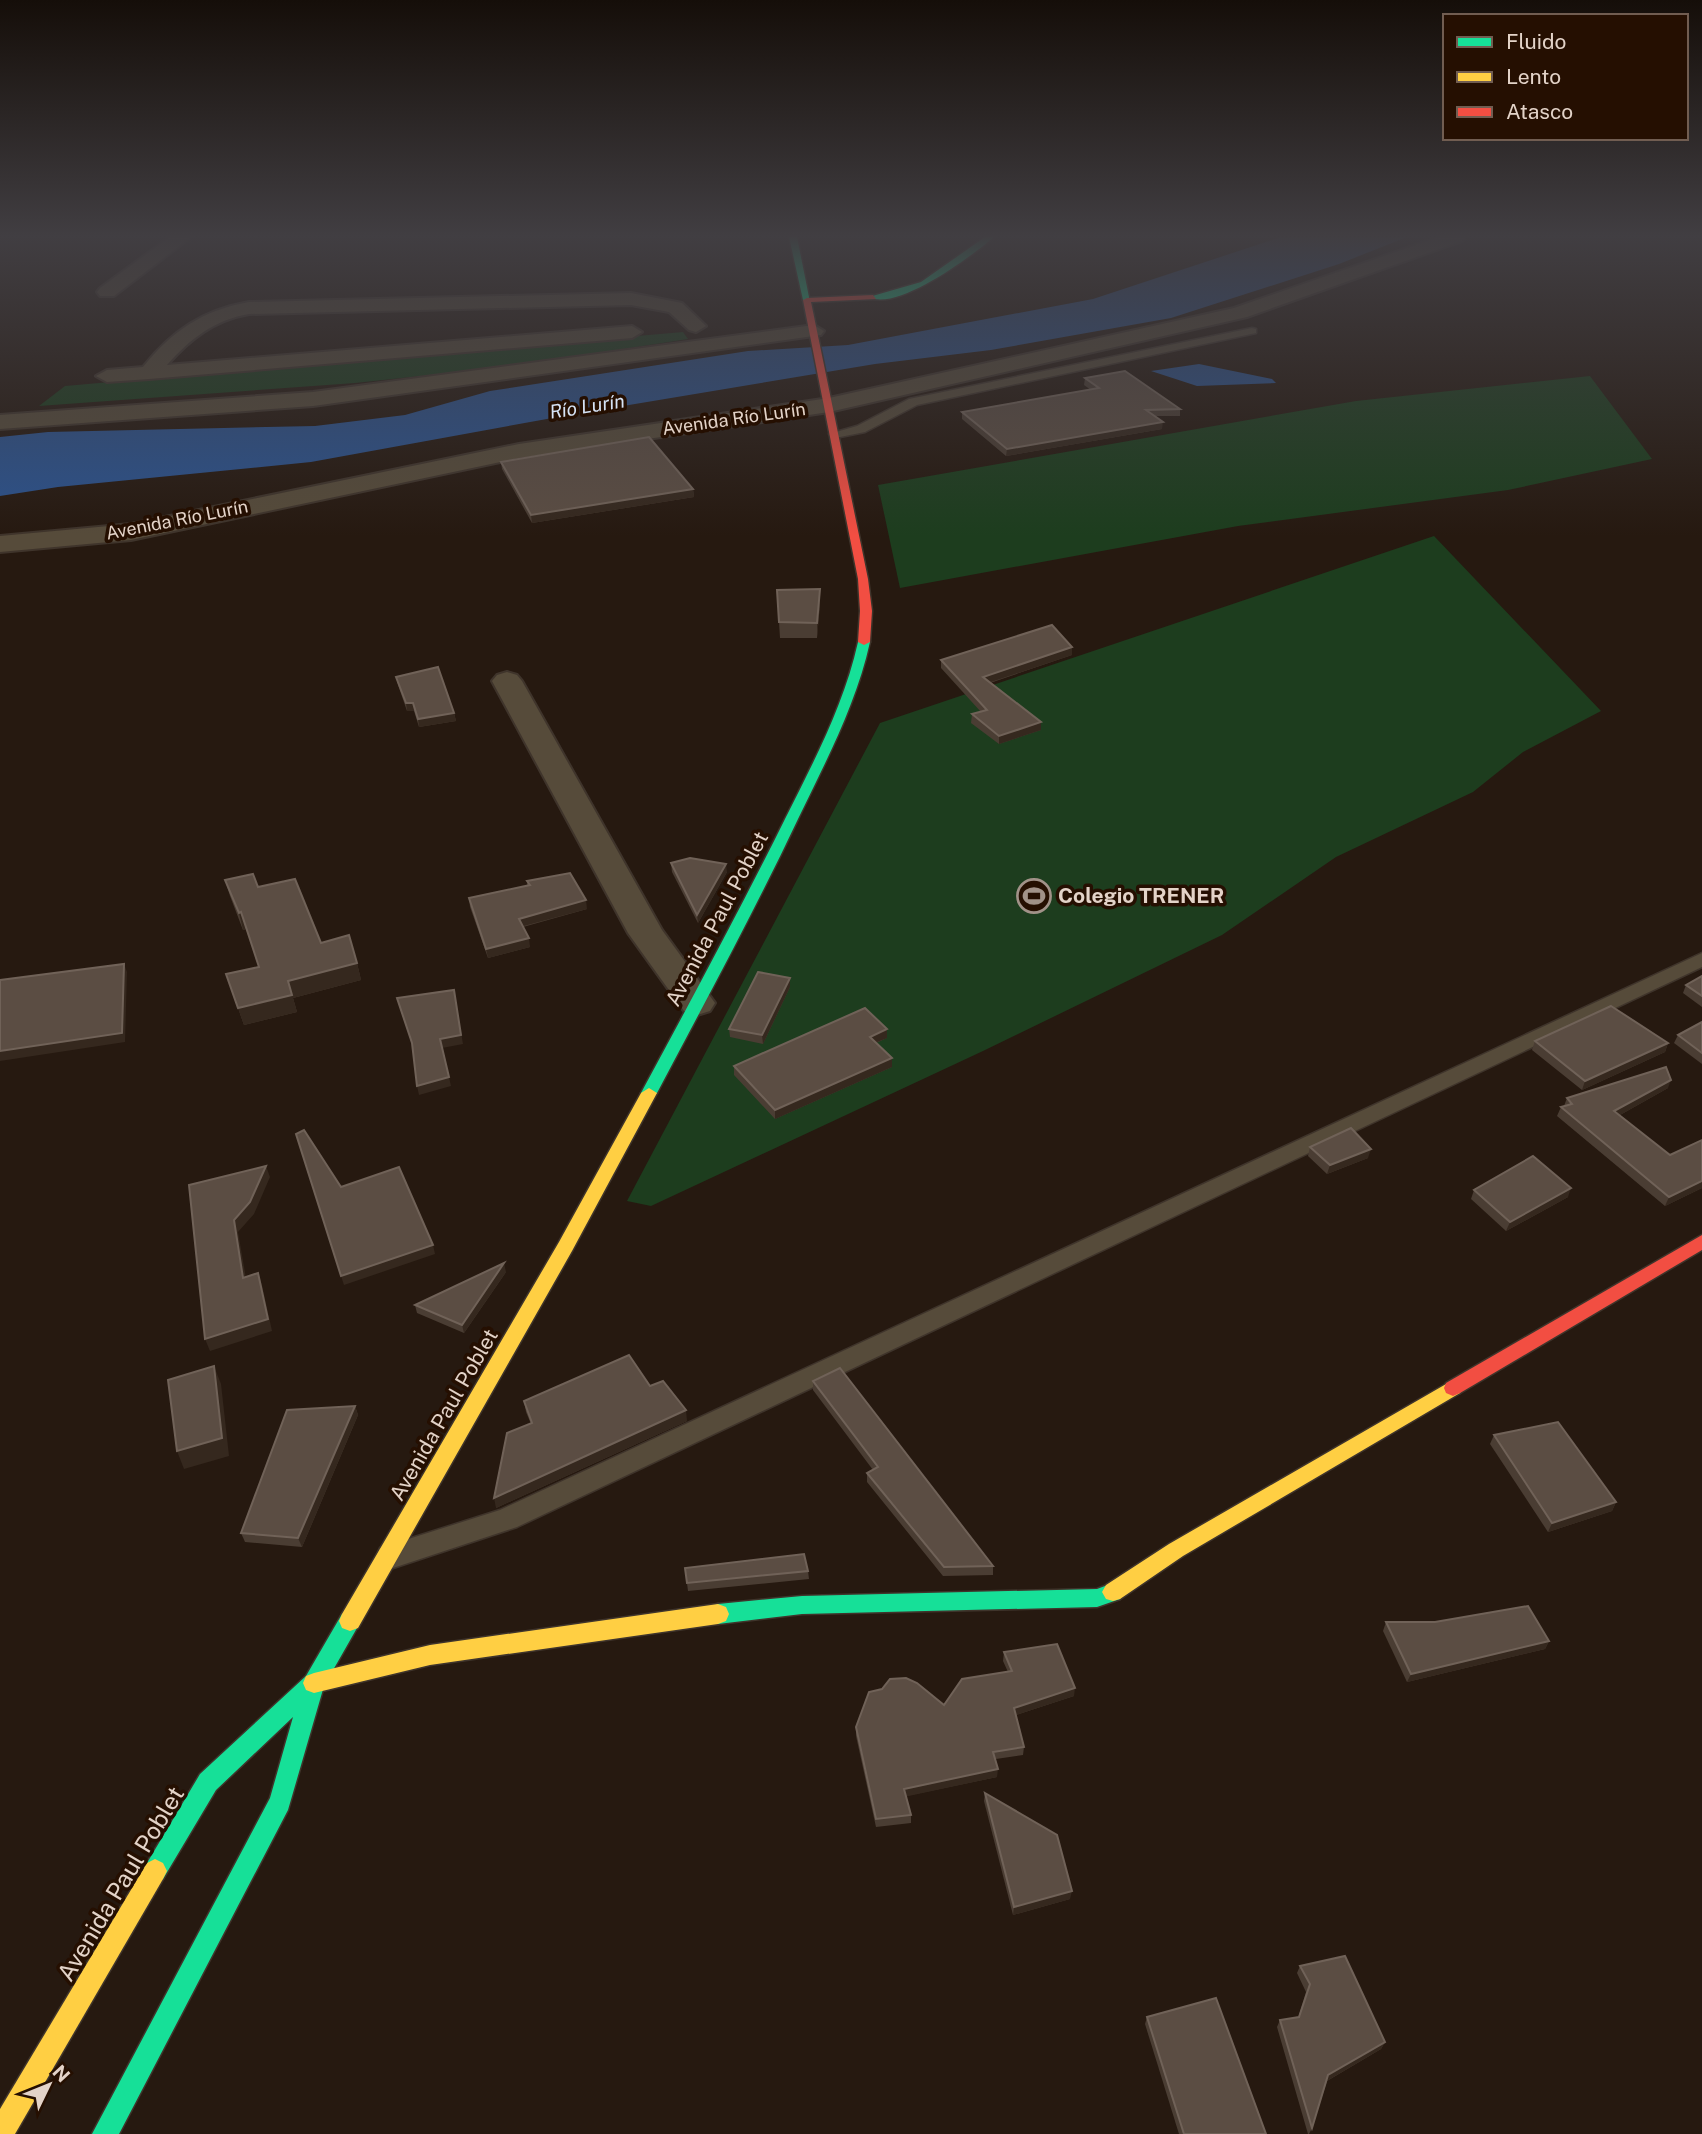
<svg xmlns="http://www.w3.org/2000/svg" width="1702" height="2134" viewBox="0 0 1702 2134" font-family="'Public Sans',sans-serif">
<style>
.green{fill:#1d3d1e}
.water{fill:#2c528c}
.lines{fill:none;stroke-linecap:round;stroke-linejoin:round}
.lane-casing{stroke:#3f342b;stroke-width:3}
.street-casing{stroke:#3f342b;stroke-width:4}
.fast-casing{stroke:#3f342b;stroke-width:3}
.slow-casing{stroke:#3f342b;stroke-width:3}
.jam-casing{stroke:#3f342b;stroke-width:3}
.lane{fill:#564b3a;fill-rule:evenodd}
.street{fill:#564b3a;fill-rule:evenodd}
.fast{fill:#16e098;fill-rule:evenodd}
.slow{fill:#ffcf43;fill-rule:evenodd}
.jam{fill:#f24e42;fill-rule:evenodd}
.wall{fill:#4a3d33}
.shaded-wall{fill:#35281e}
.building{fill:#5b4d43;stroke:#706258;stroke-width:2}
.labels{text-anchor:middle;stroke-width:7;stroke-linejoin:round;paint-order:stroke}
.far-street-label{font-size:18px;fill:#e3d3c8;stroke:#250f01}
.far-water-label{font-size:19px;font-style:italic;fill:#d6e3f5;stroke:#250f01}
.poi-label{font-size:21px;font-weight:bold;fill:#e3d3c8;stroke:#250f01;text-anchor:start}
.street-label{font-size:21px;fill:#e3d3c8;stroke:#250f01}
.near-street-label{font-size:24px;fill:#e3d3c8;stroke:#250f01}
</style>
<rect width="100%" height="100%" fill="#261910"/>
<g class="green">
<polygon points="683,332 688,339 514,366 355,383 39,406 65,386"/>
<polygon points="1590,376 1652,459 1508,490 1238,526 900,588 878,485 1356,401"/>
<polygon points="1434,536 1601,711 1523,752 1473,792 1336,857 1222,935 983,1051 651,1206 627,1201 880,723"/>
</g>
<g class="water">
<polygon points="1281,237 1407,237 1339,264 1171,318 991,350 875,364 569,415 311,462 58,487 0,496 0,437 48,432 315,426 405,415 490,391 748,351 848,345 1093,299"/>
<polygon points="1199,364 1272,379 1276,383 1197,386 1151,371"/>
</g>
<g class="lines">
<g class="lane-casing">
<g id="lane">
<polygon points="1252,328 1256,329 1256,333 917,405 865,432 835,438 829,434 857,426 909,399"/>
<polygon points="1702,953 1702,967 517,1527 390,1569 380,1566 376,1557 380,1548 500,1510"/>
</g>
</g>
<g class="street-casing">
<g id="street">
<polygon points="170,237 191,237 114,296 100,296 97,292 100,288"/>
<polygon points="1439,237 1465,237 1462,241 1247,317 829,412 519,458 131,540 0,552 0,536 131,524 519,444 829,398 1234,308"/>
<path d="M631 293 682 303 706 326 696 332 689 330 669 312 631 305 249 314C214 320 190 339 167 365L632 326 642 332 632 338 149 379 107 382 96 376 107 370 143 367C172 331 203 310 249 302Z"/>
<polygon points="814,325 824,331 821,335 313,406 0,429 0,415 313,392"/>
<polygon points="507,672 517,675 522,681 662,930 715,1003 710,1011 697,1015 684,1011 628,933 492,681 497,675"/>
</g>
</g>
<g class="fast-casing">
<g id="fast">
<polygon points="789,237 797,237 810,302 803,300"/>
<path d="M985 237H994C972 256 897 312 869 297L921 282Z"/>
<path d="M864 639 870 642C856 705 826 761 798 819 754 912 705 1002 657 1093L649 1098 643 1097 641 1093C690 1002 739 912 785 819 814 761 844 705 858 642Z"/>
<polygon points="1113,1583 1120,1585 1124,1592 1120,1599 1097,1607 802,1614 718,1624 710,1621 707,1614 710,1607 718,1604 802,1596 1097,1589"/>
<polygon points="350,1611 358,1614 361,1621 324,1686 288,1810 119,2134 92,2134 270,1798 293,1717 216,1790 163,1879 155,1883 147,1879 143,1871 147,1863 200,1774 306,1676 342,1614"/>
</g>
</g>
<g class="slow-casing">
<g id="slow">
<polygon points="649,1088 657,1093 572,1251 358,1628 350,1631 342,1628 339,1621 342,1614 559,1242 641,1093"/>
<polygon points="1453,1380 1460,1383 1462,1388 1460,1393 1183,1556 1120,1599 1113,1601 1106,1599 1102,1592 1106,1585 1169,1544"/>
<polygon points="718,1604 726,1607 729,1614 726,1621 718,1624 430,1665 314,1693 306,1690 303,1683 306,1676 314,1673 430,1645"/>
<polygon points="155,1859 163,1863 167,1871 163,1879 15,2134 0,2134 0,2109 147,1863"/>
</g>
</g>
<g class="jam-casing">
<g id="jam">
<polygon points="873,295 876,299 811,302 868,579 872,611 870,642 864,645 858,642 860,611 858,579 803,300 807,298"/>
<polygon points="1702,1235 1702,1250 1460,1393 1453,1396 1446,1393 1444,1388 1446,1383"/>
</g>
</g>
<use href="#lane" class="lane"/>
<use href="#street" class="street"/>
<use href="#fast" class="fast"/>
<use href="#slow" class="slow"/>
<use href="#jam" class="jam"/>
</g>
<g class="wall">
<polygon points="1085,378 1180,409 1180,416 1156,416 1162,429 1006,456 962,419 962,412 1091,390 1084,385"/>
<polygon points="501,462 693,489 694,497 532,523 502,469"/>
<polygon points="777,590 820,604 817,638 780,638"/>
<polygon points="1072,655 990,683 1041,730 999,744 971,723 972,714 981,712 941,668 941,660"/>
<polygon points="396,677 454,713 456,721 419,727 414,711 407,711 398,685"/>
<polygon points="671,863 727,872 698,923 672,872"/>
<polygon points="225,880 258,887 321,943 357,963 361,980 293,998 297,1012 244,1025 226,974 259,967 246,929 243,930 230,896"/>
<polygon points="527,881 587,909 523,927 530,947 488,958 470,907 469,898 527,886"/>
<polygon points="1702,976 1702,1007 1683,993 1686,985"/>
<polygon points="790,987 763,1044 730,1037 729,1029"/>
<polygon points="1702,1022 1702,1064 1674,1043 1678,1035"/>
<polygon points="887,1038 876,1043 892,1058 892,1067 775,1119 734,1075 734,1066"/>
<polygon points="1535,1041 1668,1043 1665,1052 1582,1090 1532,1050"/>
<polygon points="1668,1088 1620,1115 1670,1155 1702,1140 1702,1188 1665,1206 1557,1116 1561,1107 1564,1106 1567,1098"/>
<polygon points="1310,1147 1368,1158 1327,1174 1308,1156"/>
<polygon points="1474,1190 1568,1197 1506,1231 1471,1199"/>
<polygon points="506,1272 464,1333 417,1313 415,1305"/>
<polygon points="813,1381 993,1566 993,1575 943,1576 867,1482 867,1473 873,1470 813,1390"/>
<polygon points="650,1386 687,1421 496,1508 531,1424 526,1412 524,1401"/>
<polygon points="355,1406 358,1415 302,1547 245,1542 241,1533"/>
<polygon points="1494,1435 1616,1502 1612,1511 1548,1532 1490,1444"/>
<polygon points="685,1568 808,1571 809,1579 688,1591"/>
<polygon points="1386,1622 1549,1641 1545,1649 1407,1682 1383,1631"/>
<polygon points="1004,1652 1074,1696 1016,1715 1024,1747 1023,1755 996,1759 997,1777 906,1796 911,1815 911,1823 876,1827 856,1736 856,1727 882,1689 944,1705 1008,1672 1003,1661"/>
<polygon points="985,1793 1070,1899 1013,1915 984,1801"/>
<polygon points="1300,1966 1385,2042 1381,2049 1327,2081 1312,2128 1309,2134 1308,2134 1277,2027 1280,2020 1298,2018 1306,1992 1297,1973"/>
<polygon points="1147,2017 1266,2134 1179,2134 1145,2024"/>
</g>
<g class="shaded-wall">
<polygon points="1163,422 1162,429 1006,456 1007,449"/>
<polygon points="693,489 694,497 532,523 531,515"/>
<polygon points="820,589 820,604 817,638 817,623"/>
<polygon points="1072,647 1072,655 982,685 983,677"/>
<polygon points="406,703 413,703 414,711 407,711"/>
<polygon points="454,713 456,721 419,727 418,719"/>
<polygon points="1041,722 1041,730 999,744 999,736"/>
<polygon points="726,864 727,872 698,923 697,915"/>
<polygon points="586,900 587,909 520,927 519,919"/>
<polygon points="241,912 246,929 243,930 239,913"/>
<polygon points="529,938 530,947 488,958 486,949"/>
<polygon points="357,963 361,980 293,998 297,1012 244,1025 238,1008 288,981"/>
<polygon points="124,964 127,972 125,1042 0,1061 0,1051"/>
<polygon points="790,978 790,987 763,1044 762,1035"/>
<polygon points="454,990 463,1044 442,1048 440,1039"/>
<polygon points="887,1029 887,1038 870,1045 870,1037"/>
<polygon points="1668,1043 1665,1052 1582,1090 1585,1081"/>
<polygon points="892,1058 892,1067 775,1119 775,1110"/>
<polygon points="449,1077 451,1086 419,1095 417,1086"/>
<polygon points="1671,1080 1668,1088 1611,1120 1614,1111"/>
<polygon points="1371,1149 1368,1158 1327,1174 1330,1165"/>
<polygon points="266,1166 270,1177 254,1214 238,1232 248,1290 243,1278 234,1220"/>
<polygon points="1702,1181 1702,1188 1665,1206 1669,1197"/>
<polygon points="1571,1188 1568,1197 1506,1231 1510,1222"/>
<polygon points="433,1245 435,1254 344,1285 341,1276"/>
<polygon points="504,1263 506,1272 464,1333 462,1325"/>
<polygon points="258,1273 262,1285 272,1331 210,1351 205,1339"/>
<polygon points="214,1366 221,1384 229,1456 184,1469 177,1451"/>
<polygon points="355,1406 358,1415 302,1547 298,1538"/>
<polygon points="686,1410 687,1421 496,1508 494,1498"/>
<polygon points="1616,1502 1612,1511 1548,1532 1552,1523"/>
<polygon points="1549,1641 1545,1649 1407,1682 1411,1674"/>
<polygon points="1075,1688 1074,1696 1013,1716 1014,1708"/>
<polygon points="998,1769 997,1777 904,1797 904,1789"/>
<polygon points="1072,1891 1070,1899 1013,1915 1014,1907"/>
<polygon points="1385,2042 1381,2049 1325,2082 1328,2075"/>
</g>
<g class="building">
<polygon points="1125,371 1180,409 1146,410 1163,422 1007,449 962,412 1099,388 1085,378"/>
<polygon points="649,437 693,489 531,515 501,462"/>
<polygon points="820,589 817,623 779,622 777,590"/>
<polygon points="1052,625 1072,647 983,677 1041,722 999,736 972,714 987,710 941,660"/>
<polygon points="438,667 454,713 418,719 413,703 406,703 396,677"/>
<polygon points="690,858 726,864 697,915 671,863"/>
<polygon points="570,873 586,900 519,919 529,938 486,949 469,898 530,885 527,881"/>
<polygon points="253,874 258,887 295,879 321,943 349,935 357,963 288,981 292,995 238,1008 226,974 259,967 241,912 239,913 225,880"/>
<polygon points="124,964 122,1033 0,1051 0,980"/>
<polygon points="758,972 790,978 762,1035 729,1029"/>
<polygon points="1702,976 1702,996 1686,985"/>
<polygon points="454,990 461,1035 440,1039 449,1077 417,1086 412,1043 397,998"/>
<polygon points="1611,1006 1668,1043 1585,1081 1535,1041"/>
<polygon points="865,1008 887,1029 870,1037 892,1058 775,1110 734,1066"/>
<polygon points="1702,1022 1702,1053 1678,1035"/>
<polygon points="1666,1067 1671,1080 1614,1111 1670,1155 1702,1140 1702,1181 1669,1197 1561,1107 1572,1104 1567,1098"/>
<polygon points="1351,1128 1371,1149 1330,1165 1310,1147"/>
<polygon points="304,1130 341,1187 399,1167 433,1245 341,1276 296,1134"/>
<polygon points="1533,1156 1571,1188 1510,1222 1474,1190"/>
<polygon points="266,1166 250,1202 234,1220 243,1278 258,1273 268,1319 205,1339 189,1185"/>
<polygon points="504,1263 462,1325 415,1305"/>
<polygon points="629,1355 650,1386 663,1381 686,1410 494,1498 507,1433 532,1423 524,1401"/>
<polygon points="214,1366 222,1438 177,1451 168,1380"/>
<polygon points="840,1368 993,1566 944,1567 867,1473 878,1467 813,1381"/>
<polygon points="355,1406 298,1538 241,1533 287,1410"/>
<polygon points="1558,1422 1616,1502 1552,1523 1494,1435"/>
<polygon points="804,1554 808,1571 687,1583 685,1568"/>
<polygon points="1528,1606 1549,1641 1411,1674 1386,1622 1435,1622"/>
<polygon points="1057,1644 1075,1688 1014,1708 1024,1747 993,1752 998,1769 904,1789 911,1815 876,1819 856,1727 869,1692 882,1689 890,1679 906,1678 917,1683 944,1705 962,1679 1012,1671 1004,1652"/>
<polygon points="985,1793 1057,1835 1072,1891 1014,1907"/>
<polygon points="1345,1956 1385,2042 1328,2075 1312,2128 1280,2020 1299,2017 1310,1984 1300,1966"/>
<polygon points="1216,1998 1266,2134 1184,2134 1147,2017"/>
</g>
<linearGradient id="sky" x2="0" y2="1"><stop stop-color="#150e09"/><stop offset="0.44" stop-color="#413e42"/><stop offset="1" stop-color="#413e42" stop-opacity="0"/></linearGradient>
<rect width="1702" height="536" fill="url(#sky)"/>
<defs>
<g id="stadium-ring" transform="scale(1.75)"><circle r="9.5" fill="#250f01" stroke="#a19288" stroke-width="1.5"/><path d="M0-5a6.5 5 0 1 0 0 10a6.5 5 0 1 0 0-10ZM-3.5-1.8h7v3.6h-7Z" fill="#a19288"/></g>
</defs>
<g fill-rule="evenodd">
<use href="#stadium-ring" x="1034" y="896"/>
</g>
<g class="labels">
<g class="far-street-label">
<text transform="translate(734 419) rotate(-8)" y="6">Avenida Río Lurín</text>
<text transform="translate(177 520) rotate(-11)" y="6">Avenida Río Lurín</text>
</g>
<g class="far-water-label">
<text transform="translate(587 406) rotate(-9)" y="7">Río Lurín</text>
</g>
<g class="poi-label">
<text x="1058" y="903">Colegio TRENER</text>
</g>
<g class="street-label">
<text transform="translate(717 919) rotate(-62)" y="7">Avenida Paul Poblet</text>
<text transform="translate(444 1415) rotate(-60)" y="7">Avenida Paul Poblet</text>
</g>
<g class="near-street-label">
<text transform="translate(121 1884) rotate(-59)" y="8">Avenida Paul Poblet</text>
</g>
</g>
<rect x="1443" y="14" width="245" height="126" fill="#250f01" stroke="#715d51" stroke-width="2"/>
<rect x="1457" y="37" width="35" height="10" fill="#16e098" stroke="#715d51" stroke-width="2"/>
<text x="1506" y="49" font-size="21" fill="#e3d3c8">Fluido</text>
<rect x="1457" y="72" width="35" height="10" fill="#ffcf43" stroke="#715d51" stroke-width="2"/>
<text x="1506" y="84" font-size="21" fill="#e3d3c8">Lento</text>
<rect x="1457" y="107" width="35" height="10" fill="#f24e42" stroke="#715d51" stroke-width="2"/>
<text x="1506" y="119" font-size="21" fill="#e3d3c8">Atasco</text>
<g transform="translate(49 2085) rotate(47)" stroke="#250f01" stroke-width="5" paint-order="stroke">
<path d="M0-5L12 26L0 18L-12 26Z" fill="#e3d3c8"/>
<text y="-10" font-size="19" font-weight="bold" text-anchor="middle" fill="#e3d3c8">N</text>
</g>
</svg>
